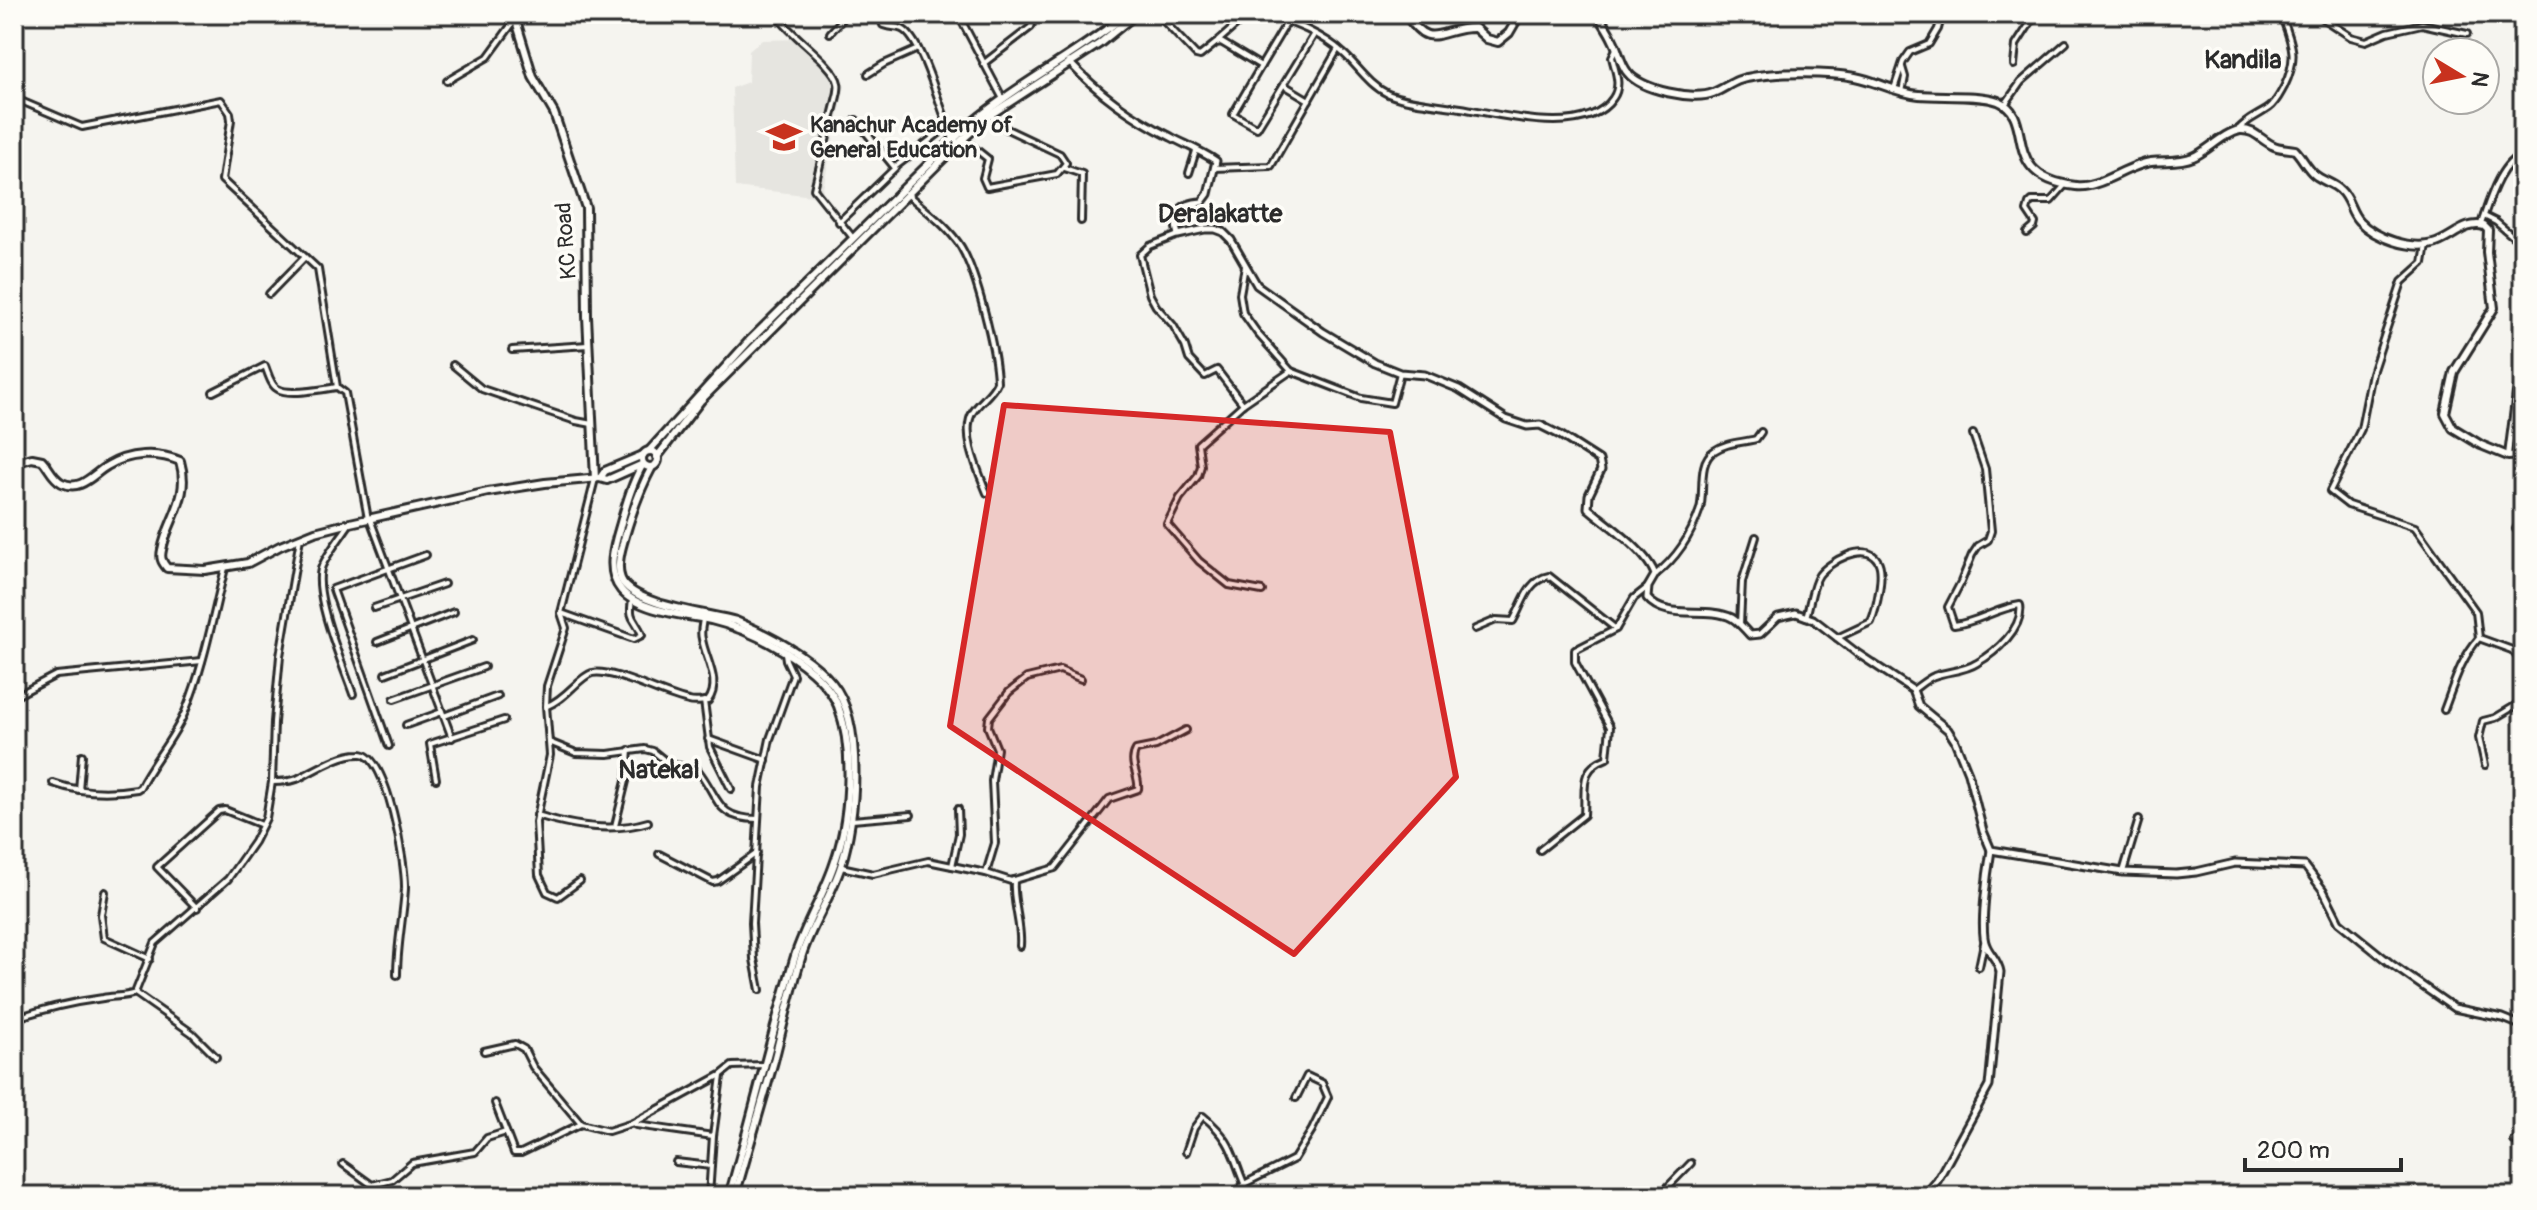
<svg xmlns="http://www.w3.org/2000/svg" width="2537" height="1210" viewBox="0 0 2537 1210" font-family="Pangolin,sans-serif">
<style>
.built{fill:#e6e5e0}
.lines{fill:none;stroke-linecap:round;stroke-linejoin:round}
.minor-casing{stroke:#2b2b2b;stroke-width:10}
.tertiary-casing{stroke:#2b2b2b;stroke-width:11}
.secondary-casing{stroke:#2b2b2b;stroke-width:12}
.minor{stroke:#fdfcf7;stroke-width:4}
.tertiary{stroke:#fdfcf7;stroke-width:5}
.secondary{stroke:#fdfcf7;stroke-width:6}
.marked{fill:#d62828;fill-opacity:0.2;stroke:#d62828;stroke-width:6;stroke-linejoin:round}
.labels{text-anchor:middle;stroke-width:7;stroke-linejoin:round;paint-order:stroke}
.poi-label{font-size:22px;font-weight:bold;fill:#2b2b2b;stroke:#fdfcf7;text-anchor:start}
.street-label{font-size:22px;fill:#2b2b2b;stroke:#fdfcf7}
.quarter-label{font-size:26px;font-weight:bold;fill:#2b2b2b;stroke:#fdfcf7}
</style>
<rect width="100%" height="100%" fill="#f5f4ef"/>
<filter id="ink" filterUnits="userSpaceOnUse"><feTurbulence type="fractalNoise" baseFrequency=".0125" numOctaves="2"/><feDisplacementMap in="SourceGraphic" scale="16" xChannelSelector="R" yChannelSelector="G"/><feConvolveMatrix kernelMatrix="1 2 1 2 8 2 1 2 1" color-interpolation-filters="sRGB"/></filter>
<g filter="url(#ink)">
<polygon class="built" points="803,39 845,86 821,197 735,187 732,88 748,82 749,51 762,40"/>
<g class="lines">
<g class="minor-casing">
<g id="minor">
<path d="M776 14C788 34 835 64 838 83 839 85 838 93 837 96L814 189 853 238"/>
<path d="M881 14 883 25C890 28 896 26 902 29 923 39 942 116 953 139"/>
<polyline points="958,14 1003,99"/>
<polyline points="1157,14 1196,55 1200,56 1216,43 1221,42 1261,66 1233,114 1257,128 1314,35"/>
<path d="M1267 14C1293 23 1323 34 1343 53 1358 66 1369 85 1388 94 1410 103 1438 104 1461 108 1500 114 1586 139 1613 98 1622 85 1615 71 1612 57L1616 49"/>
<polyline points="2316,14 2351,37 2366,41 2387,32 2422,24 2467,34"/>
<polyline points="830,33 847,14"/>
<polyline points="1218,41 1249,14"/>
<polyline points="983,64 1031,27 1033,21 1030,14"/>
<polyline points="2014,65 2016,45 2036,14"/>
<polyline points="1261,66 1286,24"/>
<polyline points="868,74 884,64 918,49"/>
<polyline points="447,81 488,57 515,20 474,14"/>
<polyline points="1284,85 1309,100"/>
<polyline points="1894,89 1903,62 1910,52 1929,44 1938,29 1942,14"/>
<polyline points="1902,92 1905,77 1902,67"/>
<polyline points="14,98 82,127 221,100 230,113 231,120 222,180 318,269 337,387 345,393 368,519"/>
<polyline points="2004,106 2021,82 2066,43"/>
<path d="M2238 130C2247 119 2258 116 2269 108 2276 103 2280 94 2284 87 2299 56 2292 44 2281 14"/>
<polyline points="963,139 988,159 983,178 987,187 1057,174 1066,163 1060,154 1007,129 991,116"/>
<polyline points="895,167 947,127"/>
<polyline points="1064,168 1082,174 1081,221"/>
<polyline points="1214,168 1271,166 1338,49"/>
<polyline points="1189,173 1196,151"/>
<path d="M907 194C925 210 948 226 961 247 977 274 996 350 997 382 992 394 980 401 973 412 960 432 979 473 987 493"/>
<polyline points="2484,216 2496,222 2523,245"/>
<polyline points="839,222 895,168 856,120"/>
<path d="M2481 224C2489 202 2499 163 2523 154"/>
<polyline points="2027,233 2034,227 2035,223 2027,211 2029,204 2032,201 2051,201 2066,184"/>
<polyline points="1178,235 1150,246 1140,255 1150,295 1156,306 1173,325 1185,346 1189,359 1205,376 1217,370 1243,404"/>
<path d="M2426 245 2423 263 2402 282 2372 373 2361 429 2330 491 2348 505 2415 527 2476 612 2479 638C2460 660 2454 684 2444 710"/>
<polyline points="1245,266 1240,294 1243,313 1258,334 1291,371 1361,398 1392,403 1400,373"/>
<polyline points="269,294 305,257"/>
<polyline points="512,350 588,345"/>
<polyline points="453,365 482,389 576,421 592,424"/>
<path d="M213 392 265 366C268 373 271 386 278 389 289 396 324 389 337 387"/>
<polyline points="2508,455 2516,393 2523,367"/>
<polyline points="2523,516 2516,529 2523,531"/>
<polyline points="370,519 452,738"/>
<path d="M350 523C341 537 329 551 322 566 311 591 344 668 353 694"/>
<path d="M1655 575C1677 558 1691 536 1700 509 1705 492 1697 462 1714 451 1727 442 1741 443 1756 439L1761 432"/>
<polyline points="1262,591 1229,585 1199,561 1167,524 1180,498 1198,476 1201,466 1198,444 1243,404 1291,371"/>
<polyline points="374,608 444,584"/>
<path d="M561 613 634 639 642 635C636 618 628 621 632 600"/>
<path d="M1806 617C1810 605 1812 585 1819 575 1829 562 1866 540 1878 561 1885 573 1876 610 1871 622L1837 638"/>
<polyline points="1740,624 1742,582 1756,537"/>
<path d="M1475 629 1496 620 1513 621C1523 604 1527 580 1549 576L1616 629"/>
<polyline points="2479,638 2512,650 2523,664"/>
<polyline points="377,642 454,612"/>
<polyline points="385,674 473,640"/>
<path d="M1913 690C1920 685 1927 679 1934 676 1948 671 1965 671 1977 663 1995 653 2024 628 2020 605 1997 608 1978 622 1954 625L1948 607 1961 582 1972 555 1978 546 1988 540 1991 531 1985 469 1973 434"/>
<polyline points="14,697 56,675 202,661"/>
<polyline points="394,699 484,667"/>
<polyline points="704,701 710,747 731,789"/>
<path d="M547 706C566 699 579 677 592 673 613 668 665 697 689 701 695 703 702 701 708 701 722 682 705 659 702 639 700 632 702 626 703 619"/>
<polyline points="444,716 498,696"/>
<polyline points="406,725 442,712"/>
<polyline points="708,739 766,760"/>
<path d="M549 742 576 753 608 754 645 749 653 751 669 764 697 769C720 798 715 819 758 819"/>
<polyline points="389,746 333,589 426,555"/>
<polyline points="2485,765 2479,738 2483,721 2495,718 2523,701"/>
<polyline points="436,779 430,744 504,720"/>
<path d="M272 782C280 782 289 782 297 779 316 770 338 754 360 754 387 753 406 865 405 889 403 918 397 946 397 975"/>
<path d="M53 783C81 793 107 794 137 789L140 787C153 761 173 740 185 712 204 666 213 616 225 568"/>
<polyline points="79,790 82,755"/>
<path d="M537 815C572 826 612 833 648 822"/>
<polyline points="852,820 911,815"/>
<polyline points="615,826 627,777 629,750"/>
<path d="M1540 850 1584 815C1586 787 1578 769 1607 758L1610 727 1575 662V650L1616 629 1634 598 1648 587"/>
<polyline points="659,854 713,882 718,881 757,853"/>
<polyline points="952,866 959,834 958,809"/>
<path d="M841 867 873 874 928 861 986 873 1011 881 1055 868 1109 799 1138 789C1140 775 1128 764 1136 750L1156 746 1186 730"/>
<polyline points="2123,872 2139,819"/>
<polyline points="986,873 995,843 992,781 997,749 988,727 989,718 1009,692 1027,678 1060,670 1081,679"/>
<polyline points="580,881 558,897 547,892 539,875 536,822 550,755 546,706 547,686 566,628 561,613 595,479"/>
<path d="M1012 881 1014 880C1012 903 1022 924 1020 946"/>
<polyline points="105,892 101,915 104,938 150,959"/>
<polyline points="197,908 157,867 219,811 225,810 262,825"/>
<polyline points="1979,967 1984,943"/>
<polyline points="760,990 754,959 752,923 760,787 770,739 793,675 786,660 785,653"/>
<polyline points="135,993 192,1033 216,1057"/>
<path d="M14 1019C42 1009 73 1002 103 998 114 996 125 997 135 993L155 943 228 879 254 842 266 818 272 782 274 722 280 656 300 538"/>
<polyline points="14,1038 21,1018"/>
<polyline points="484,1051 515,1044 524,1049 533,1067 581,1124 608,1131 633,1123 721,1075 732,1066 764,1065"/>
<polyline points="495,1103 507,1134"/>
<polyline points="633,1123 636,1125 713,1136"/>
<polyline points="2514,1141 2523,1145"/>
<path d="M1186 1152 1194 1128 1203 1116C1237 1144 1231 1158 1249 1194"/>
<polyline points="676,1162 711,1166"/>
<polyline points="343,1164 372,1185 392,1180 412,1163 475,1152 487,1138 506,1132 514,1153 521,1153 581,1124"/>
<polyline points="709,1196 713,1136 721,1076"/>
<polyline points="1233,1196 1244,1184 1294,1159 1312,1130 1328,1097 1322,1083 1307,1076 1296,1098"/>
<polyline points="1659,1196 1691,1163"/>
</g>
</g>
<g class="tertiary-casing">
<g id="tertiary">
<path d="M1069 62C1097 92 1133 118 1171 137 1186 145 1201 151 1216 161L1208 194 1202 202C1180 203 1172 214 1178 235L1205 229H1215L1223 232 1231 240 1257 285 1323 332 1375 363 1400 373 1425 375 1459 389 1506 419 1527 426 1540 425 1560 435 1599 460 1601 470 1589 495 1588 508C1607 524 1648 552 1655 575L1648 587 1647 598C1667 622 1706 605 1732 618 1739 622 1744 629 1750 635L1760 634 1778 617 1796 613 1813 619 1857 653 1913 690 1919 706 1948 730 1955 741 1968 773 1983 831 1991 850 2123 872 2176 874 2196 872 2235 863 2305 866 2323 890 2339 922 2391 964 2454 1008 2503 1018 2523 1026"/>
<path d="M1924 1196 1937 1181 1989 1086 2000 972C1998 960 1990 955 1986 945 1979 930 1988 868 1991 850"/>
</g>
</g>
<g class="secondary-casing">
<g id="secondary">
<polyline points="514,14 533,77 554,113 586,208 587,316 595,479"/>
<path d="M1406 14C1430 53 1440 27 1475 28L1487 39 1498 42 1509 33 1520 14"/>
<path d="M1598 14C1603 23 1609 31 1613 40 1619 51 1620 64 1628 73 1641 90 1694 101 1713 93 1728 87 1734 79 1752 77 1778 72 1829 72 1855 77 1877 81 1896 93 1919 95 1940 97 1979 94 1998 101 2038 117 1996 177 2076 186 2099 189 2127 165 2151 162 2165 160 2179 163 2193 157 2208 151 2223 133 2240 130 2254 129 2260 139 2272 145 2279 149 2287 148 2295 150 2302 157 2306 167 2314 174 2322 181 2333 183 2340 190 2350 199 2350 212 2359 221 2375 238 2410 250 2433 244 2450 240 2466 220 2484 226L2488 230 2487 252 2494 308 2454 372 2445 413 2453 428 2481 445 2508 456 2523 455"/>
<path d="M649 451 749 341 960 133C1011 87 1074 57 1127 14"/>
<circle cx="650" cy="459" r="8"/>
<polyline points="643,455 605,471 600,478 607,480 643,464"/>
<polyline points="657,457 701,400 963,139 990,115 1099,44 1136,14"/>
<path d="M14 463 32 458 42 460C49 467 52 478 62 483 81 492 93 474 107 466 128 453 157 451 180 461 191 498 168 518 162 550 160 558 162 562 167 568L205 570 248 563 280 546 315 532 350 523 488 492 545 483 600 478"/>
<path d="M643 464C632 483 626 505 620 526 614 546 606 572 621 590 638 611 686 615 711 620 753 630 822 665 838 706 855 752 850 822 833 867 822 898 805 925 795 956 771 1035 752 1117 729 1196"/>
<path d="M652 467C640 489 632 512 625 536 621 549 616 566 621 579 633 606 709 613 736 621 769 635 809 655 832 683 865 723 856 820 841 866 831 897 812 924 802 955 791 990 783 1026 774 1061 761 1106 748 1151 735 1196"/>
</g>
</g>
<use href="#minor" class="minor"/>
<use href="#tertiary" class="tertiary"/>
<use href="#secondary" class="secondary"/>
</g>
</g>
<path class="marked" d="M1004 405 1390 432 1456 777 1294 954 950 726Z"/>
<defs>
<g id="university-bare" transform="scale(2.76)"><path d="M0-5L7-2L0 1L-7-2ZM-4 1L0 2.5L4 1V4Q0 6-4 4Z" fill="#c8321e" stroke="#fdfcf7" stroke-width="2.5" paint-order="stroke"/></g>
</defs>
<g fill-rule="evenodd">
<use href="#university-bare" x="784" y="137"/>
</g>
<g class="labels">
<g class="poi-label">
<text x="810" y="132">Kanachur Academy of<tspan x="810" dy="25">General Education</tspan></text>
</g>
<g class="street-label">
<text transform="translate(565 241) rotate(-94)" y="8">KC Road</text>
</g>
<g class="quarter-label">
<text x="2243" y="68">Kandila</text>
<text x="1220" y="222">Deralakatte</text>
<text x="659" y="778">Natekal</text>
</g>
</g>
<rect width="2537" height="1210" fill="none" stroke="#fdfcf7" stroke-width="48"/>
<rect x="24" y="24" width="2489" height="1162" fill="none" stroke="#2b2b2b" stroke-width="3" filter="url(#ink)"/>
<g transform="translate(2461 76) rotate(100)"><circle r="38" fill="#fdfcf7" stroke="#a9a8a5" stroke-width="2"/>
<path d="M0-6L14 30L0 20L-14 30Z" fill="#c8321e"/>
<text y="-12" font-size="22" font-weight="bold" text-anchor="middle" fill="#2b2b2b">N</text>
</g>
<path d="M2245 1158v12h156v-12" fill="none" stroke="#2b2b2b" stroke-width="4"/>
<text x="2257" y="1158" font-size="24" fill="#2b2b2b" stroke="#fdfcf7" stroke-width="6" paint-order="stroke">200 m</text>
</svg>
